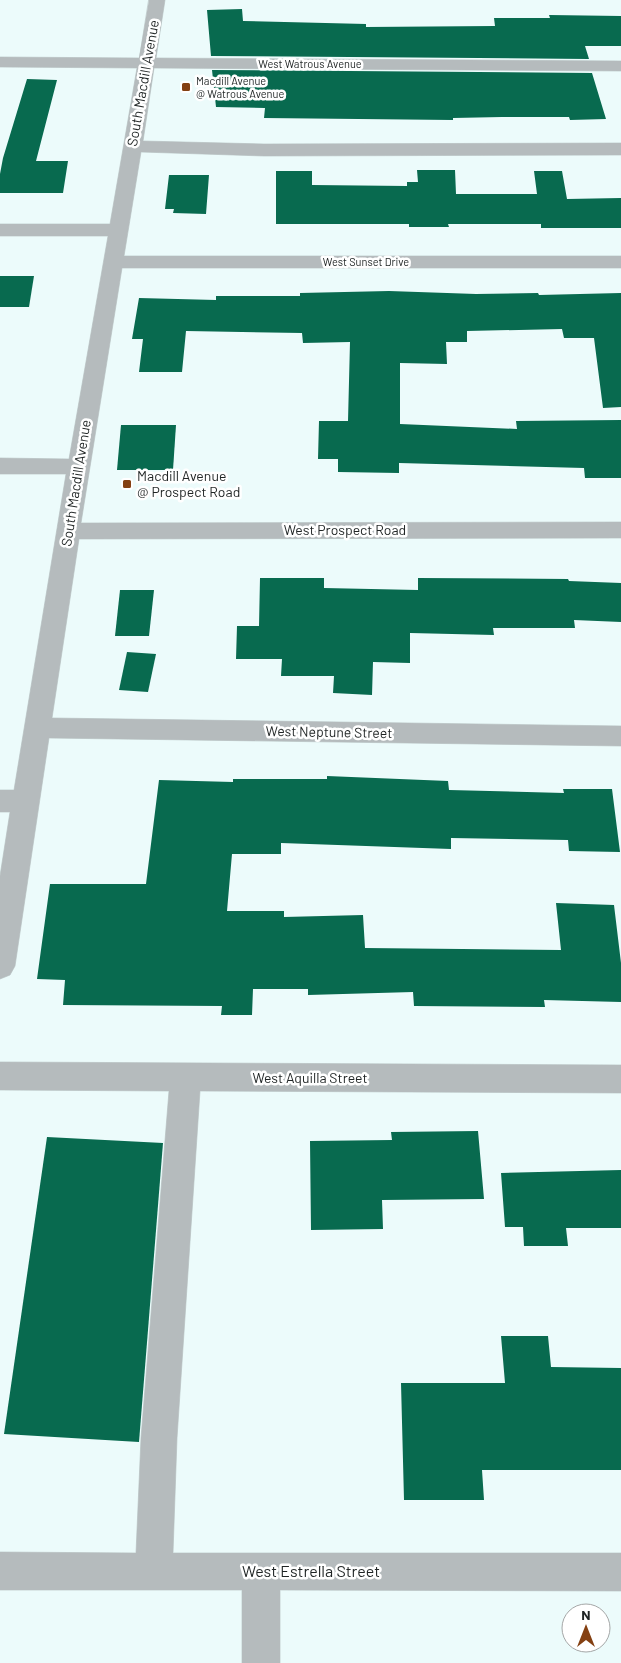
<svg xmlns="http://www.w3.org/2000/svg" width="621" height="1663" viewBox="0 0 621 1663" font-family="Barlow,sans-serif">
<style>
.building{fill:#086a4f}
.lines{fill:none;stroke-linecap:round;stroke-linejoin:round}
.minor-casing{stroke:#c7d4d4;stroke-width:1}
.minor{fill:#b5bbbd;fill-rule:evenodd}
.poi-dot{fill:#844012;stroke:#fff;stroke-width:2}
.labels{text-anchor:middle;stroke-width:5;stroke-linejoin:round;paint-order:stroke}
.far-street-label{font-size:11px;fill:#1f2424;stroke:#fff}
.far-poi-label{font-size:11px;fill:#1f2424;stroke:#fff;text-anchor:start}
.street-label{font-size:14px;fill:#1f2424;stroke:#fff}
.poi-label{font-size:14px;fill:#1f2424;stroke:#fff;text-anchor:start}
.near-street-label{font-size:16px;fill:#1f2424;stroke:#fff}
</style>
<rect width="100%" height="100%" fill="#ecfbfb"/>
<g class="building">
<polygon points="242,9 243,21 366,24 366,27 495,26 494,18 550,18 549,15 621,16 621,46 585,46 589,59 211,56 207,10"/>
<polygon points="212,70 592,73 606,119 570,120 569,117 502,117 453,118 453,120 264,118 265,108 216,107"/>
<polygon points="27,79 57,80 36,161 68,161 63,193 0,193 0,174 3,158"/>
<polygon points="417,170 455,170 456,194 537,194 534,171 562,171 567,199 621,198 621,228 541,228 541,224 448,224 449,227 409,227 409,224 276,224 276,171 312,171 312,185 407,186 407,182 418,182"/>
<polygon points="169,175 209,175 206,214 173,213 174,209 165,209"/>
<polygon points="0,276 34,276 29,307 0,307"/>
<polygon points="389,291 476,294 538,293 539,295 621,293 621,407 603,408 594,338 564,338 562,329 467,331 467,342 446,342 447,364 400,363 400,424 517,429 516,421 621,420 621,478 585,478 584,468 399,463 399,473 338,472 338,459 318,459 319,421 348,421 350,342 303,343 302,333 186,331 182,372 139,372 143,339 132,339 139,298 216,300 216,296 300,296 300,293"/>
<polygon points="121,425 176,425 173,470 117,470"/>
<polygon points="260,578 324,578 324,588 418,590 418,578 568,579 569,581 621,583 621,622 574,620 575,628 493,628 494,635 410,633 410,663 373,662 372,695 333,693 334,676 281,676 282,659 236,659 237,626 259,626"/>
<polygon points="120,590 154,590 149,636 115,636"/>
<polygon points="127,652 156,654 148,692 119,690"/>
<polygon points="327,776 448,781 449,790 564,793 563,789 612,789 620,852 569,851 568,840 451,838 451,849 281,843 281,854 232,854 227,911 284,911 284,917 363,915 365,948 561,950 556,903 614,905 621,963 621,1002 544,1000 545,1007 414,1006 413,992 308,995 308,989 253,989 252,1015 221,1015 222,1006 63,1005 65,980 37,979 50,884 146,884 159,780 233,782 233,779 327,779"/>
<polygon points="478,1131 484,1199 382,1200 383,1229 311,1230 310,1141 392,1140 391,1132"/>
<polygon points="47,1137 163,1143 139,1442 4,1434"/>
<polygon points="621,1170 621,1228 566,1228 568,1246 524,1246 523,1227 505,1227 501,1173"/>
<polygon points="501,1336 548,1336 551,1367 621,1368 621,1470 482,1470 484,1500 404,1500 401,1383 505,1383"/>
</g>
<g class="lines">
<g class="minor-casing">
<g id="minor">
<polygon points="149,0 165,0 156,58 621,61 621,71 154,68 143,141 264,144 621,143 621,155 264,156 141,152 124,256 621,256 621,268 122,268 81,523 621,522 621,538 79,539 52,718 621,726 621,746 49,738 15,966 10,975 0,979 0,876 10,812 0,812 0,790 14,790 66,474 0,474 0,458 69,459 108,236 0,236 0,224 110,224 137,68 0,67 0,57 139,58"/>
<polygon points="0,1062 621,1065 621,1093 200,1091 177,1438 173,1553 621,1553 621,1591 280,1590 280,1663 242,1663 242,1590 0,1590 0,1552 136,1553 141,1438 169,1091 0,1090"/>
</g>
</g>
<use href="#minor" class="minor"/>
</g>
<g class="poi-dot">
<rect x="181" y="82" width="10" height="10" rx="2.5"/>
<rect x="122" y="479" width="10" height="10" rx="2.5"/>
</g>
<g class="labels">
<g class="far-street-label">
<text x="310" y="68">West Watrous Avenue</text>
<text x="366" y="266">West Sunset Drive</text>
</g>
<g class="far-poi-label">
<text x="196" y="85">Macdill Avenue<tspan x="196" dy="13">@ Watrous Avenue</tspan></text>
</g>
<g class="street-label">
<text transform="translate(143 83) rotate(-80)" y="5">South Macdill Avenue</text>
<text transform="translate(76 483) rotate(-81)" y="5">South Macdill Avenue</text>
<text x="345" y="535">West Prospect Road</text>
<text transform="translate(329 732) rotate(1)" y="5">West Neptune Street</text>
<text x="310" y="1083">West Aquilla Street</text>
</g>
<g class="poi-label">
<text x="137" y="481">Macdill Avenue<tspan x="137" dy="16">@ Prospect Road</tspan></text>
</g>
<g class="near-street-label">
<text x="311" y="1577">West Estrella Street</text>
</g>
</g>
<g transform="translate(586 1628)"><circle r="24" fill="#ffffff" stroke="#a5a7a7"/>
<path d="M0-4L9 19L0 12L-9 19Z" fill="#844012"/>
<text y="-8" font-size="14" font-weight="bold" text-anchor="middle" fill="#1f2424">N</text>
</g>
</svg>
